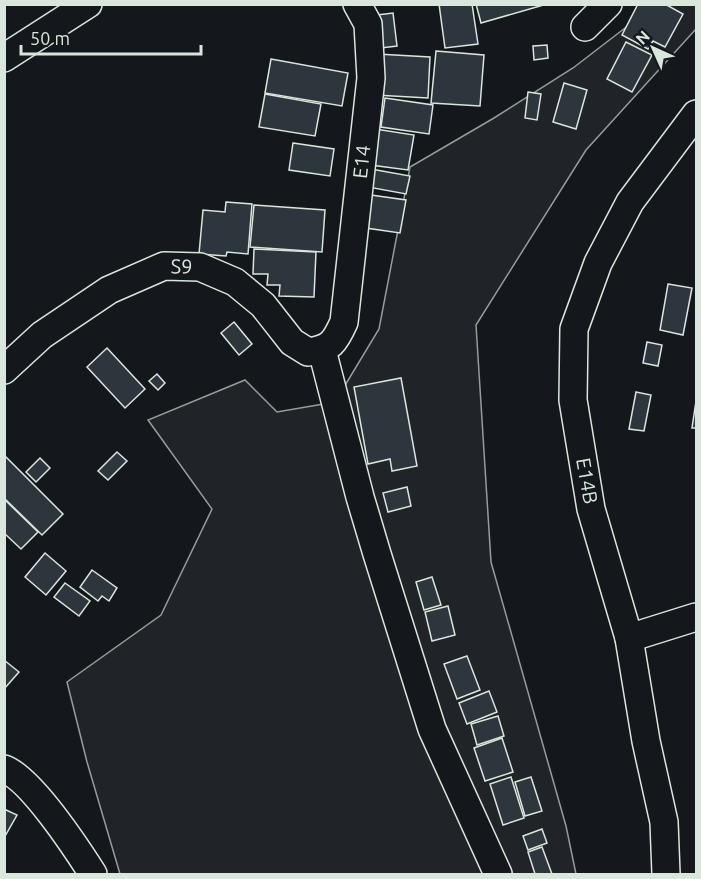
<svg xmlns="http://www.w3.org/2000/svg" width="701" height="879" viewBox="0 0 701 879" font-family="Ubuntu,sans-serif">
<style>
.green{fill:#202428;stroke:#939e99;stroke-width:1.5}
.building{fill:#2c363c;stroke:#d8e6dc;stroke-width:1.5}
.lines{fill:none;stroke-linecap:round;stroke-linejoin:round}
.minor-casing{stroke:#d8e6dc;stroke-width:30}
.minor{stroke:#14181c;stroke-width:27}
.labels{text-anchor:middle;stroke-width:4.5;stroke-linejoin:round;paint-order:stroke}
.street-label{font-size:20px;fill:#d8e6dc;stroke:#14181c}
</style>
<rect width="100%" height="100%" fill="#14181c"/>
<polygon class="green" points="655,5 696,5 696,29 586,150 476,325 491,562 566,826 576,874 120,874 87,762 67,682 161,615 212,509 148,420 245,380 277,412 335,402 379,329 410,167 494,118 573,68"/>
<g class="building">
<polygon points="439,4 472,4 478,44 445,48"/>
<polygon points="476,4 547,4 481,23"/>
<polygon points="638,4 665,4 683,14 665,47 653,41 648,49 622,35"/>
<polygon points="393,13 397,46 381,48 377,15"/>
<polygon points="626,42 652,55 632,92 607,79"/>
<polygon points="547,45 548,58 534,60 533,46"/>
<polygon points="436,51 484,55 480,106 431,103"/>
<polygon points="377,54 430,57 428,98 375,95"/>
<polygon points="271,59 348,73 342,106 265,93"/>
<polygon points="564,83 587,90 576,129 553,122"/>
<polygon points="528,92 541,94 537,120 525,118"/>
<polygon points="265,94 321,104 315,136 259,127"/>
<polygon points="385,98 433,105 429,134 381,127"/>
<polygon points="369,128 414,135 408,170 363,164"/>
<polygon points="293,143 334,149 330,176 289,170"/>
<polygon points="371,169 410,176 406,194 368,187"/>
<polygon points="371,195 406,200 400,233 366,228"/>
<polygon points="226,202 252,204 248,254 227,252 226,256 199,254 203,210 225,212"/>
<polygon points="254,205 325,210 322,252 250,247"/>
<polygon points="254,249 316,252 314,297 279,296 280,285 267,285 268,274 253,274"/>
<polygon points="668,284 692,288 683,335 660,330"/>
<polygon points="234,322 252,344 239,355 221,333"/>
<polygon points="647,342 662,345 658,366 643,363"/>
<polygon points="107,348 145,389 125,408 87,367"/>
<polygon points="157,374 165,383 158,390 149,381"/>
<polygon points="401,378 417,466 392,471 390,459 368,464 354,387"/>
<polygon points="636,392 651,395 644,431 629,429"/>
<polygon points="696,401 696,428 692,428"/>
<polygon points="117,452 127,461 108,480 98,471"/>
<polygon points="4,455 63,514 42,535 4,498"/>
<polygon points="40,458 50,468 36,482 26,472"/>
<polygon points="407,487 411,506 388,512 383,493"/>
<polygon points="4,499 38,532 21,549 4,533"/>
<polygon points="45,553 66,571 46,595 25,577"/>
<polygon points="92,570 117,588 109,601 102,596 98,601 80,587"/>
<polygon points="432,577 441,605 424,610 416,582"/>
<polygon points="65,583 90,601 79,616 54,597"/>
<polygon points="448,606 455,635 432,641 425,612"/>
<polygon points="467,656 480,690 457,699 444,664"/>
<polygon points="4,660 19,672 4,689"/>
<polygon points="489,691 497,712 467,724 459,703"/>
<polygon points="498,716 504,736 477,745 471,724"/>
<polygon points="502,738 513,772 485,781 474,748"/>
<polygon points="511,777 524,818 503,825 490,784"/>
<polygon points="531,777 542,811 525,816 515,782"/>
<polygon points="4,809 17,815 4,838"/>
<polygon points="542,829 547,843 528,850 523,836"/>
<polygon points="542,847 552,874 535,874 528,852"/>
</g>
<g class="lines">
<g class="minor-casing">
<g id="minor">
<polyline points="585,27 608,4"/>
<polyline points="4,58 88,4"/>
<polyline points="322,350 360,497 377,554 432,729 498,874"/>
<path id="s1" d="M4 370 42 335 109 290 164 266 200 267 235 282 263 305 292 342 308 352C331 349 335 342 344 322L371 78 368 24 357 4"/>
<polyline points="629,638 696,617"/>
<path d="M4 769C31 778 77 849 93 874"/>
<polyline points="666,874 664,822 646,741 629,638 591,509 573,400 574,329 598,263 630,202 696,114"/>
</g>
</g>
<use href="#minor" class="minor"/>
</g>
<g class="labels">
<g class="street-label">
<text dy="7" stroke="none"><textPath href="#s1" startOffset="580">E14</textPath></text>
<text dy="7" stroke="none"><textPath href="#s1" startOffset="210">S9</textPath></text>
<text transform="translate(587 481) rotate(80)" y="7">E14B</text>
</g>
</g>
<rect width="701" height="879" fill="none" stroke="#d8e6dc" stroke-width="12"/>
<g transform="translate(653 48) rotate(315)" stroke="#14181c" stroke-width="4.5" paint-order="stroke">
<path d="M0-4.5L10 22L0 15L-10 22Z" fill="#d8e6dc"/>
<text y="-9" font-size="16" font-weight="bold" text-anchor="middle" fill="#d8e6dc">N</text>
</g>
<path d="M21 45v9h180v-9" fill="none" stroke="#d8e6dc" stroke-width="3"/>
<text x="30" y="45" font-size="18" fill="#d8e6dc" stroke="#14181c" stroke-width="4.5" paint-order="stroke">50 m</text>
</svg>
